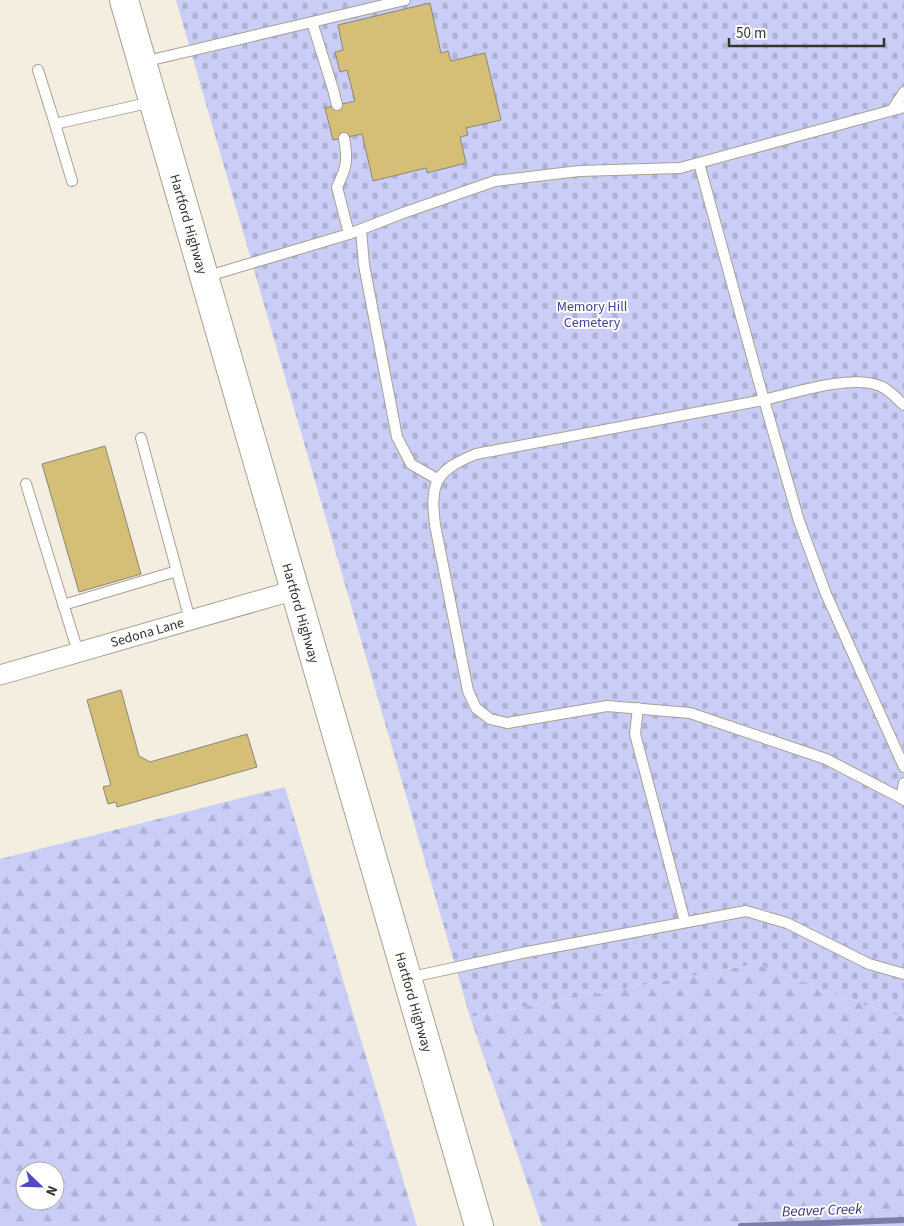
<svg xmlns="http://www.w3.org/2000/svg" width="904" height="1226" viewBox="0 0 904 1226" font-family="'Source Sans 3',sans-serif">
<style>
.forest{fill:url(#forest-firs);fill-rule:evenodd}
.cemetery{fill:url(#cemetery-stones)}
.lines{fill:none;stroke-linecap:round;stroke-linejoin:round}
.stream{stroke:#7a7daa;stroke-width:6}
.building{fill:#d5be75;stroke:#8a8679}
.service-casing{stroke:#a6a193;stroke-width:12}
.minor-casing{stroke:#a6a193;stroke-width:21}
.primary-casing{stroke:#a6a193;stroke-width:30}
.service{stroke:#fff;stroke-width:10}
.minor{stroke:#fff;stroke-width:19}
.primary{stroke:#fff;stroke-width:28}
.labels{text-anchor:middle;stroke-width:4;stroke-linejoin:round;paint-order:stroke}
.street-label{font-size:14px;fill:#35332e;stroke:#fff}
.park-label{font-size:14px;fill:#434290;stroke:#fff}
.water-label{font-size:15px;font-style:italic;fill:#35317e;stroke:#fff}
</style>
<defs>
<pattern id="forest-firs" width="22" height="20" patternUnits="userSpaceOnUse" patternTransform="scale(1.25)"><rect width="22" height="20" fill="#cacef7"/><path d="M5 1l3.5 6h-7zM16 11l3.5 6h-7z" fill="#aeb1d4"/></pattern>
<pattern id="cemetery-stones" width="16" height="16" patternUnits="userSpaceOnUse" patternTransform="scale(1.25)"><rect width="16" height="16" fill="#cacef7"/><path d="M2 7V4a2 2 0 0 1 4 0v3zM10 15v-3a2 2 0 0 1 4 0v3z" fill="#aeb1d4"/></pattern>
</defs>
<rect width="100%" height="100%" fill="#f3eee0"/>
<g class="forest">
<path d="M285 787 417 1226H0V859ZM25 1171H55V1201H25Z"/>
<polygon points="756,964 871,1007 904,1017 904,1226 542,1226 470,1017"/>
</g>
<polygon class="cemetery" points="176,0 904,0 904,1017 871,1007 756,964 470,1017"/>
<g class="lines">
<polyline class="stream" points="741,1226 904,1220"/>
</g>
<g class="building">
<polygon points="430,3 441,53 448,51 451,61 485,53 501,120 466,128 468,135 460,137 466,163 427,173 426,168 373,181 362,134 333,140 325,108 355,101 347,70 340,72 335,52 343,50 338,25"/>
<polygon points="105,446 141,574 79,592 42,464"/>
<polygon points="121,690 139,756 150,762 247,734 257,767 117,807 116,802 108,804 103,787 111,785 87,700"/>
</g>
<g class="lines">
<g class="service-casing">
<g id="service">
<polyline points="312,22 405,0"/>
<polyline points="143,62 312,22 333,89 337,105"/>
<polyline points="38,70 55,124"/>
<polyline points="892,110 904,92"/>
<polyline points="699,163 760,386 799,521 826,594 904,767"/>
<polyline points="72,181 55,124 152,102"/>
<polyline points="361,230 364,265 397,437 411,464 437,479"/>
<polyline points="349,234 403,213 495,181 579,171 680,168 904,107"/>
<path d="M205 277 349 234 337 187C347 167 348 160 344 138"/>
<polyline points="141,438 190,620"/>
<polyline points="26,484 78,652"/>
<polyline points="63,605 177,571"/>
<polyline points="638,708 635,734 685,922"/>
<polyline points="904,783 901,798 904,800"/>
<path d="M901 798 826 759 690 713 607 706 507 723 490 719 476 708 468 691 435 525C430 482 435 471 476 454L764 400C793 393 852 374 880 386 889 389 897 399 904 405"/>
<polyline points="407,978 522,953 746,911 787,923 869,964 904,974"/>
</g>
</g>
<g class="minor-casing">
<polyline id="minor" points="0,675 295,590"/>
</g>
<g class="primary-casing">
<polyline id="primary" points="124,0 479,1226"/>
</g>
<use href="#service" class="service"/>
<use href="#minor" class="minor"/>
<use href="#primary" class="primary"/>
</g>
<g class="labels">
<g class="street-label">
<text transform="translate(189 224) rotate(74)" y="5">Hartford Highway</text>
<text transform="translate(301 613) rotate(74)" y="5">Hartford Highway</text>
<text transform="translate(147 632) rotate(-16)" y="5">Sedona Lane</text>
<text transform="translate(414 1002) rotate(74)" y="5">Hartford Highway</text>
</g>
<g class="park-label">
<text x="592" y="311">Memory Hill<tspan x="592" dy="16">Cemetery</tspan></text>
</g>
<g class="water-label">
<text transform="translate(822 1210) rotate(-2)" y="5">Beaver Creek</text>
</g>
</g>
<g transform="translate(40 1186) rotate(113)"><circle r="24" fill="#ffffff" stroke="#aeadab"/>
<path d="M0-4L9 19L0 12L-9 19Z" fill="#524ac2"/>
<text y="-8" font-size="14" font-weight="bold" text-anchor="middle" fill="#35332e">N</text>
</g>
<path d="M729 38v8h155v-8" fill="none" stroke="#35332e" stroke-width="2.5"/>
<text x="736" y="38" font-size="15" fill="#35332e" stroke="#ffffff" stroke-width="4" paint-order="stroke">50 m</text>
</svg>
